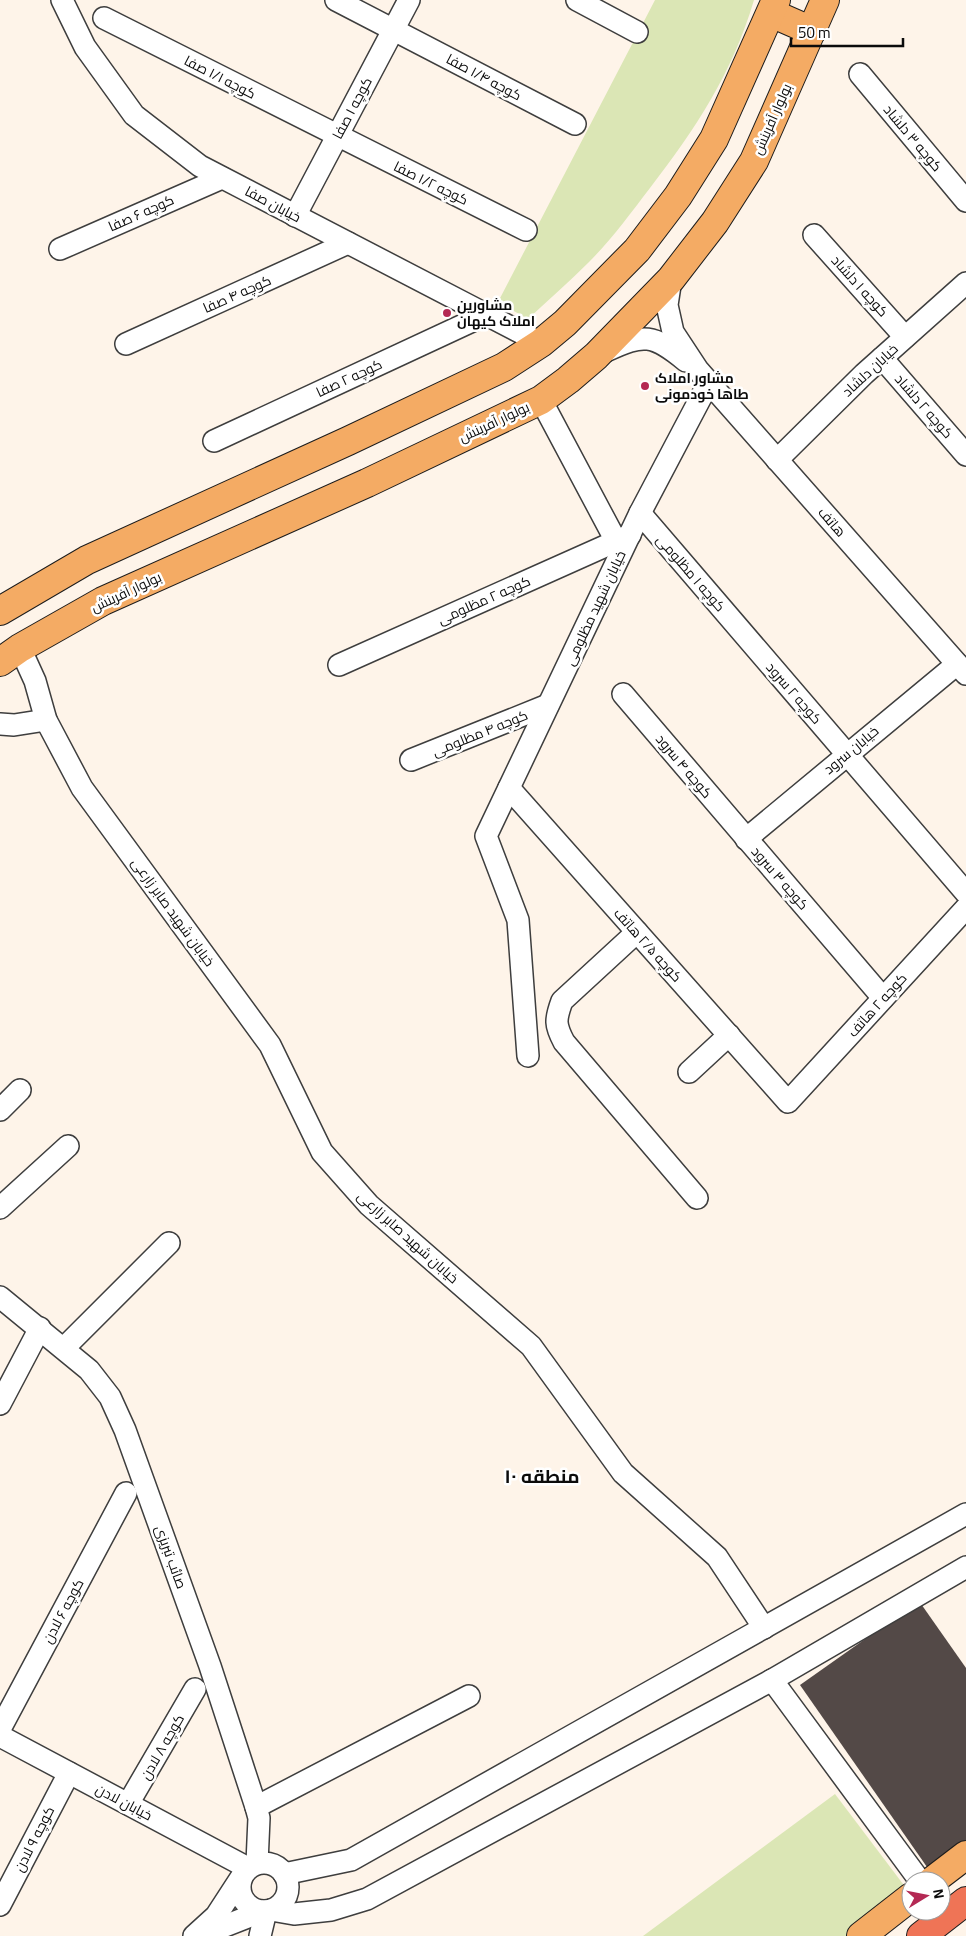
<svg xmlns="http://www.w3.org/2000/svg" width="966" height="1936" viewBox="0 0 966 1936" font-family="Georgia,Cairo,serif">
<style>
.green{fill:#dbe6b5}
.building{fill:#534947}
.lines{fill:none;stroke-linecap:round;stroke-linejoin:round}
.minor-casing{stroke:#3e3e3e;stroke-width:24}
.major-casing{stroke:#1c1c1c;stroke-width:30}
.highway-casing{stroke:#1c1c1c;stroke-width:30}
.minor{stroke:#fff;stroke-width:21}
.major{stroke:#f4ab64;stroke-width:28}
.highway{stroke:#ef7456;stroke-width:28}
.poi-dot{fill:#b42954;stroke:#fff;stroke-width:2}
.labels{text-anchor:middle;stroke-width:5;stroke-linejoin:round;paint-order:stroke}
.street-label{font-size:14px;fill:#0b0b0b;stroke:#fff}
.poi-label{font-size:14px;font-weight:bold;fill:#0b0b0b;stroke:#fff;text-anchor:start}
.district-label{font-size:19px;font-weight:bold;fill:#0b0b0b;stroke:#fff}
</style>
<rect width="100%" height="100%" fill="#fef4e9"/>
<g class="green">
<path d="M655 0H754C732 74 696 128 650 188 630 214 612 239 589 262 569 282 548 300 528 319L498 302Z"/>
<polygon points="835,1794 906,1888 847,1936 643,1936"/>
</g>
<polygon class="building" points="919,1601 966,1668 966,1840 927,1867 800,1685"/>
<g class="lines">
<g class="minor-casing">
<g id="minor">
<polyline points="62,0 85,47 134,115 200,166 541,343"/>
<polyline points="336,0 575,124"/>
<polyline points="577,0 637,32"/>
<polyline points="104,18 526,230"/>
<polyline points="860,74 966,201"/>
<polyline points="295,216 409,0"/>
<polyline points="814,235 905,337"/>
<polyline points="60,249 222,178"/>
<polyline points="671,279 667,305 673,332 698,370 966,674"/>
<polyline points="126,344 348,243"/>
<path d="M606 351C644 333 653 334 686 361"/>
<polyline points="882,358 966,455"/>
<polyline points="541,400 616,541"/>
<polyline points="214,441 485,315"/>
<polyline points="777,460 864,374 966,283"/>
<polyline points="640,513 966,893"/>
<polyline points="20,648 35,681 46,720 82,788 270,1045 322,1152 369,1205 531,1346 623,1473 717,1557 764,1628"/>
<polyline points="339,665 630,535"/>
<polyline points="623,694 883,998"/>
<polyline points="0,724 14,725 46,720"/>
<polyline points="411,760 548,705"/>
<polyline points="509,788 788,1102 966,908"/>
<polyline points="746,839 957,664"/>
<path d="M637 932 562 1001C555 1020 555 1025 564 1042L697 1198"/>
<polyline points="528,1056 518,920 486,836 640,513 709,382"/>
<polyline points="689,1072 729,1035"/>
<polyline points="0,1110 20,1090"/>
<polyline points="0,1208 68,1146"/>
<polyline points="0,1297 89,1370 110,1397 125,1430 210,1666 256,1807 259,1818 257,1863"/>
<polyline points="64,1348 169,1243"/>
<polyline points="0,1404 40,1328"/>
<polyline points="772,1680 920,1881"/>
<polyline points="0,1729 126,1493"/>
<polyline points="0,1736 248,1868"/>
<polyline points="128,1804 195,1689"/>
<polyline points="256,1807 469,1696"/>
<circle cx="264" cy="1887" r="24"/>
<polyline points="284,1874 351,1860 966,1514"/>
<polyline points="0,1905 69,1773"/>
<polyline points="271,1910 294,1914 331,1910 367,1899 772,1680 966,1567"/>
<polyline points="202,1935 263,1911"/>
<polyline points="194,1936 216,1916 242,1876"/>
<polyline points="260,1936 266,1911"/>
</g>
</g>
<g class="major-casing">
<g id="major">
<polyline points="771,13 812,31"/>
<polyline points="0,611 87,560 348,441 504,367 541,343 565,323 637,250 678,196 714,139 776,0"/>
<polyline points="0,662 20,648 103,601 367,483 541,400 568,380 596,356 671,279 715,222 754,161 825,0"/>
<polyline points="932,1881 966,1855"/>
<polyline points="861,1936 911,1897"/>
</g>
</g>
<g class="highway-casing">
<polyline id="highway" points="921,1936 966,1901"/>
</g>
<use href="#minor" class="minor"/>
<use href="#major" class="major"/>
<use href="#highway" class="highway"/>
</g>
<g class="poi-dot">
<circle cx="447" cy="313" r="5"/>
<circle cx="645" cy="386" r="5"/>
</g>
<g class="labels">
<g class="street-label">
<text transform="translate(220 77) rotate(27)" y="5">کوچه ۱/۱ صفا</text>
<text transform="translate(484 77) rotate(28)" y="5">کوچه ۱/۴ صفا</text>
<text transform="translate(352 108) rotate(-62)" y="5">کوچه ۱ صفا</text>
<text transform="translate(772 119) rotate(-66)" y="5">بولوار آفرینش</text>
<text transform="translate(913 138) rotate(50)" y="5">کوچه ۳ دلشاد</text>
<text transform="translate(431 183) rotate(26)" y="5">کوچه ۱/۲ صفا</text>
<text transform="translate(273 204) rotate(28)" y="5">خیابان صفا</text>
<text transform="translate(141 213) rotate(-24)" y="5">کوچه ۶ صفا</text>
<text transform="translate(860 286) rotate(48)" y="5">کوچه ۱ دلشاد</text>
<text transform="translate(237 294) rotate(-24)" y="5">کوچه ۴ صفا</text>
<text transform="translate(870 370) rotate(-43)" y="5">خیابان دلشاد</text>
<text transform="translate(349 378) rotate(-25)" y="5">کوچه ۲ صفا</text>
<text transform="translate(924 406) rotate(49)" y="5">کوچه ۲ دلشاد</text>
<text transform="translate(494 422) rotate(-25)" y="5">بولوار آفرینش</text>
<text transform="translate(832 522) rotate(49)" y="5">هاتف</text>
<text transform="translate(691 573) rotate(49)" y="5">کوچه ۱ مظلومی</text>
<text transform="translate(126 592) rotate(-25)" y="5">بولوار آفرینش</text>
<text transform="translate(484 600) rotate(-24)" y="5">کوچه ۲ مظلومی</text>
<text transform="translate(595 608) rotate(-65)" y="5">خیابان شهید مظلومی</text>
<text transform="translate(794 693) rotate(49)" y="5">کوچه ۲ سرود</text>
<text transform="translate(480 733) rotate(-22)" y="5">کوچه ۴ مظلومی</text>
<text transform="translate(851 750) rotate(-40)" y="5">خیابان سرود</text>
<text transform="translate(684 766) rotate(50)" y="5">کوچه ۴ سرود</text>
<text transform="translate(780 878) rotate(49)" y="5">کوچه ۳ سرود</text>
<text transform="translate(173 912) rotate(54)" y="5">خیابان شهید صابر زارعی</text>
<text transform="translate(648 945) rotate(48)" y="5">کوچه ۲/۵ هاتف</text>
<text transform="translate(877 1005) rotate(-48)" y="5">کوچه ۲ هاتف</text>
<text transform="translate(408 1237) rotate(42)" y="5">خیابان شهید صابر زارعی</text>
<text transform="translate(171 1557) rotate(70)" y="5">صائب تبریزی</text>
<text transform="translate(63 1611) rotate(-62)" y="5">کوچه ۶ لادن</text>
<text transform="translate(162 1747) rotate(-60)" y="5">کوچه ۸ لادن</text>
<text transform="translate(124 1802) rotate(28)" y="5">خیابان لادن</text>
<text transform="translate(34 1839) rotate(-63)" y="5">کوچه ۹ لادن</text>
</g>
<g class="poi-label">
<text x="457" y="310">مشاورین<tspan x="457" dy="16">املاک کیهان</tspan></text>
<text x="655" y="383">مشاور املاک<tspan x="655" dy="16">طاها خودمونی</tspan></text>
</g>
<g class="district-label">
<text x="542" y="1483">منطقه ۱۰</text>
</g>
</g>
<g transform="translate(926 1896) rotate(80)"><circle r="24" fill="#ffffff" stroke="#9d9d9d"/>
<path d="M0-4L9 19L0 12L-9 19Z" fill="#b42954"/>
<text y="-8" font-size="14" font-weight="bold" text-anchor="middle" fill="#0b0b0b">N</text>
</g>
<path d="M791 38v8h112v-8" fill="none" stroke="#0b0b0b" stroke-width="2.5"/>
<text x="798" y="38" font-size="15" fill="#0b0b0b" stroke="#ffffff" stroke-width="4" paint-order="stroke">50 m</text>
</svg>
